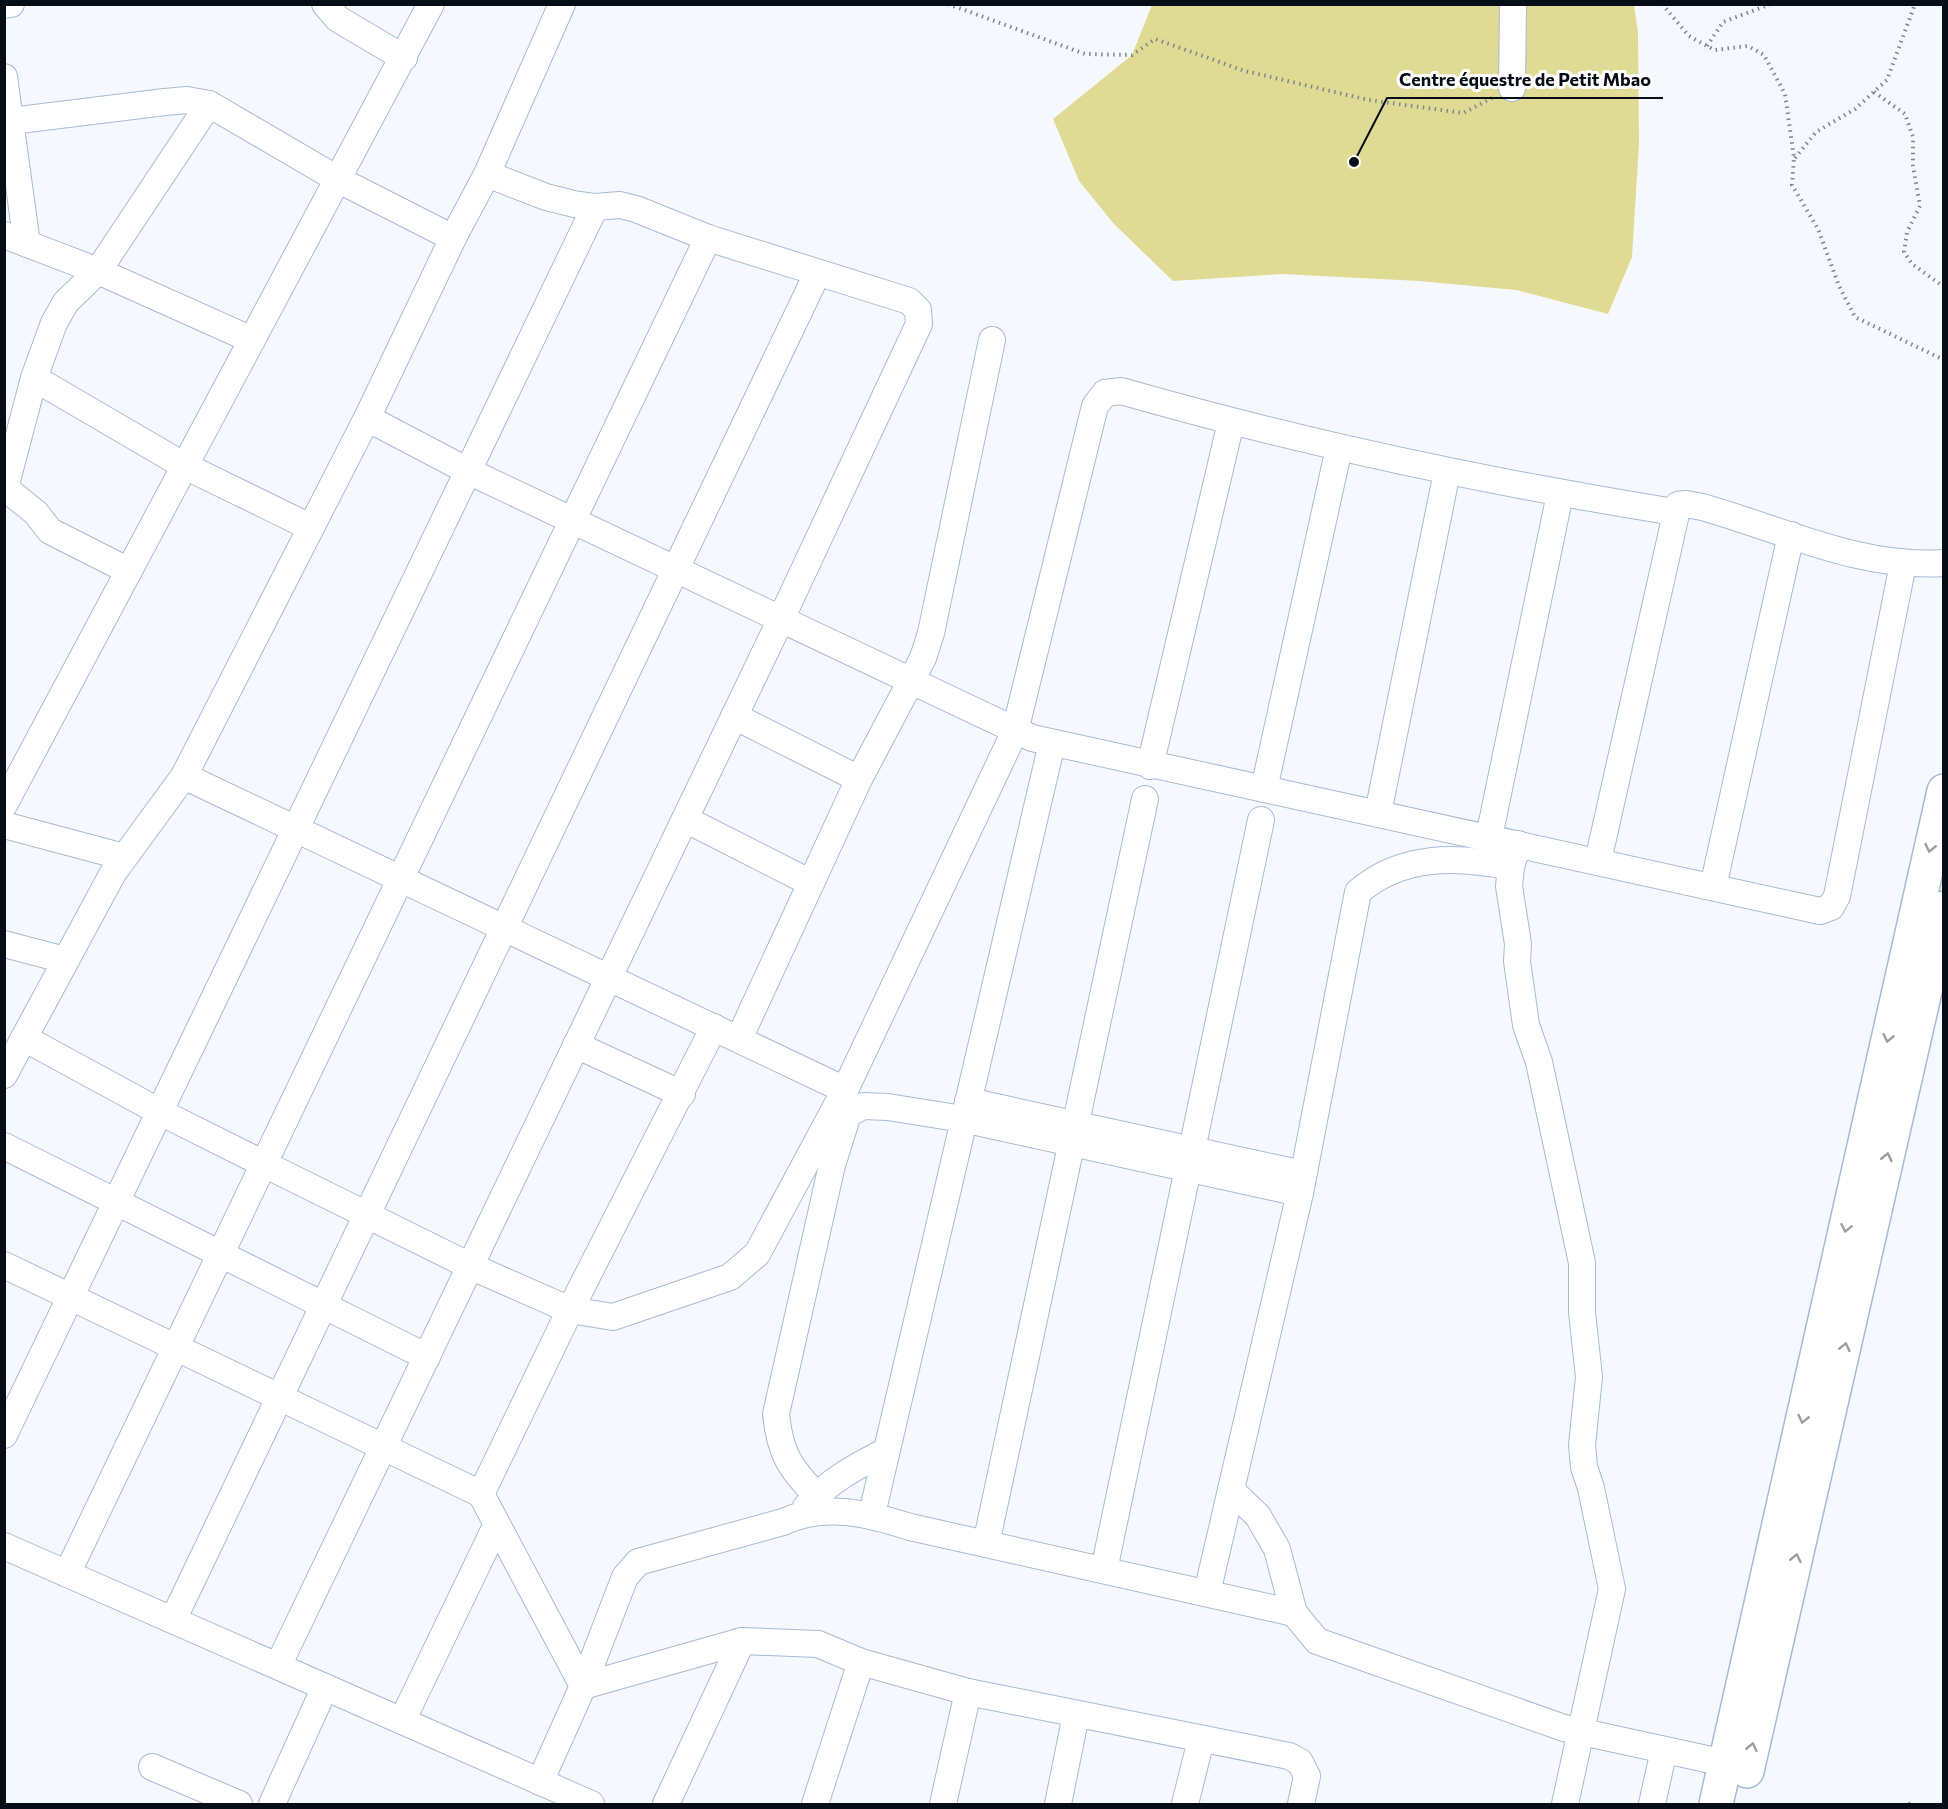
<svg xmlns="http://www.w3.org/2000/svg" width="1948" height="1809" viewBox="0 0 1948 1809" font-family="Commissioner,sans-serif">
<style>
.green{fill:#dfdb95}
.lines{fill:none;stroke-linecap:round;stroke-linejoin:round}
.minor-casing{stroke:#a7bad5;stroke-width:28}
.highway-casing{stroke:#a7bad5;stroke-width:36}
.path{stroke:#81868d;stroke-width:4;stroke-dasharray:1.5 4.5;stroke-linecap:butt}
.minor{stroke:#fff;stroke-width:26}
.highway{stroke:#fff;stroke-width:33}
.oneway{stroke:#9c9ea2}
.leader{fill:none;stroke:#070d16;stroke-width:2}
.callout-dot{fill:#070d16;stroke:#fff;stroke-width:2}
.callout-label{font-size:18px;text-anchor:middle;font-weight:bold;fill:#070d16;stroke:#fff;stroke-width:6;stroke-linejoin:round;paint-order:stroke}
</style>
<rect width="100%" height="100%" fill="#f5f9fe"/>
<polygon class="green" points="1152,5 1634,5 1638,33 1639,143 1632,257 1608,314 1516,290 1419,281 1282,274 1173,281 1114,224 1079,181 1053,119 1132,55"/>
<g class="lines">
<g class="minor-casing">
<g id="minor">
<polyline points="325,4 338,19 404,58"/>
<polyline points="4,5 11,4"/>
<polyline points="4,77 27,244"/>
<polyline points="1512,88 1513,4"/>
<polyline points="11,121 165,102 187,100 209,104 339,180 453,238"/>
<polyline points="4,235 98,271 252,340"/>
<polyline points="34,378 183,465 310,527"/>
<polyline points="367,418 468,471 1032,738 1820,911 1831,907 1837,896 1903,564"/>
<polyline points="4,487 36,513 50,531 129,571"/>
<polyline points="4,492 34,378 54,323 66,302 98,271 209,104"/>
<polyline points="734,716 859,779"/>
<polyline points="1150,766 1231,422"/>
<polyline points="184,776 845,1090"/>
<polyline points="1264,789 1339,448"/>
<polyline points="4,805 431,4"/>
<polyline points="1378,813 1447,472"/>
<polyline points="685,819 811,883"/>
<polyline points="4,825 124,857"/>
<polyline points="1489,837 1560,494"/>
<polyline points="1518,844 1511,867 1509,886 1518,944 1517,961 1526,1025 1539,1062 1582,1263 1582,1312 1589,1377 1582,1445 1584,1467 1591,1488 1612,1589 1565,1804"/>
<path d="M1598 861 1678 505 1686 504 1702 507C1781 529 1860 569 1944 563"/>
<polyline points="1713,887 1791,535"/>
<polyline points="4,944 65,960"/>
<path d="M24 1038 160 1112 264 1164 470 1266 570 1310 613 1317 730 1277 757 1254 845 1090 1015 731 1095 406 1105 393 1121 391C1303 443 1487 482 1674 512"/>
<polyline points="739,1039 859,779 923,658 931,633 992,340"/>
<polyline points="576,1045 682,1094"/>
<polyline points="4,1075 113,873 184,776 367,418 453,238 487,174 562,4"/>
<polyline points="968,1101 1303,1174"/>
<polyline points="4,1146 427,1357"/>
<polyline points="4,1265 481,1494"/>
<polyline points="4,1435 595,207"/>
<polyline points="1231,1490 1258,1516 1277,1549 1294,1613 1317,1641 1564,1728 1725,1763"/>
<path d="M816 1495C789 1467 780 1453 776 1414L832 1165 848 1114 863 1106 888 1107 963 1119 1300 1193"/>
<path d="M806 1507C828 1481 857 1466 886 1451"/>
<polyline points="872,1514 1052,743"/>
<polyline points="986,1544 1145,799"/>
<polyline points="4,1546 591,1804"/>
<polyline points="1104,1570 1261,820"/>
<polyline points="67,1574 708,238"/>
<path d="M1207 1593 1300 1193 1358 892C1402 854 1457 856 1511 867"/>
<polyline points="173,1620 817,274"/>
<polyline points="861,1662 968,1692 1289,1756 1300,1762 1307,1776 1301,1804"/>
<polyline points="278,1666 781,619 919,324 918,310 909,301 708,238 636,209 620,205 595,207 574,204 546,197 487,174"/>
<polyline points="583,1686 481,1494 570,1310 714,1027"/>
<polyline points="583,1686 742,1641 818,1644 861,1662 815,1804"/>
<polyline points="402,1721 496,1526"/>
<polyline points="152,1767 239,1804"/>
<path d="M540 1782 583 1686 625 1577 638 1562 783 1522C825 1502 869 1514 910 1527L1294 1613"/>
<polyline points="272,1804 325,1687"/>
<polyline points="666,1804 742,1641"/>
<polyline points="943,1804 968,1692"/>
<polyline points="1058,1804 1076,1715"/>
<polyline points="1185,1804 1201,1740"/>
<polyline points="1652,1804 1664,1750"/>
</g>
</g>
<g class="highway-casing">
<g id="highway">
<polyline points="1747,1771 1944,908"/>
<polyline points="1716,1804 1944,791"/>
</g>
</g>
<g class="path">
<polyline points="948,4 1085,54 1132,55 1155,39 1245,71 1369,100 1463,113 1492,98"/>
<polyline points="1662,4 1689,36 1707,46 1715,50 1748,46 1764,55 1785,94 1794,158 1792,185 1818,229 1839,286 1855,317 1944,360"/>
<polyline points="1707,46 1723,22 1771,4"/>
<polyline points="1874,92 1905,114 1913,137 1913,166 1920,206 1907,232 1904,252 1912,264 1944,287"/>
<polyline points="1795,158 1816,132 1855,109 1887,80 1915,4"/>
<polyline points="1908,1803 1909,1804"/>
</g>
<use href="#minor" class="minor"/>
<use href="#highway" class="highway"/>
</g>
<defs><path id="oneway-chevron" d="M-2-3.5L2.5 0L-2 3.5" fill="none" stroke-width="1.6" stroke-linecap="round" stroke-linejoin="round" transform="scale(1.5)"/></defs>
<g class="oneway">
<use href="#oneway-chevron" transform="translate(1930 848) rotate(103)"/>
<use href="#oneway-chevron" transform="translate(1888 1038) rotate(102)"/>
<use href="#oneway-chevron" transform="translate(1887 1157) rotate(-77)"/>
<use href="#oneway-chevron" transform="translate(1846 1228) rotate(102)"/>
<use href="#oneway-chevron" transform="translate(1845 1347) rotate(-77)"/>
<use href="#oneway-chevron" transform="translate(1803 1419) rotate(103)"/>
<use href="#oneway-chevron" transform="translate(1796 1558) rotate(-77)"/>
<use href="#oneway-chevron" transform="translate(1752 1747) rotate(-77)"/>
</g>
<path class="leader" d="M1354 162L1387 98H1663"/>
<circle class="callout-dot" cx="1354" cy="162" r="6"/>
<g class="callout-label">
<text x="1525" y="86">Centre équestre de Petit Mbao</text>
</g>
<rect width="1948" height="1809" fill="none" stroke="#070d16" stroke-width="12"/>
</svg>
